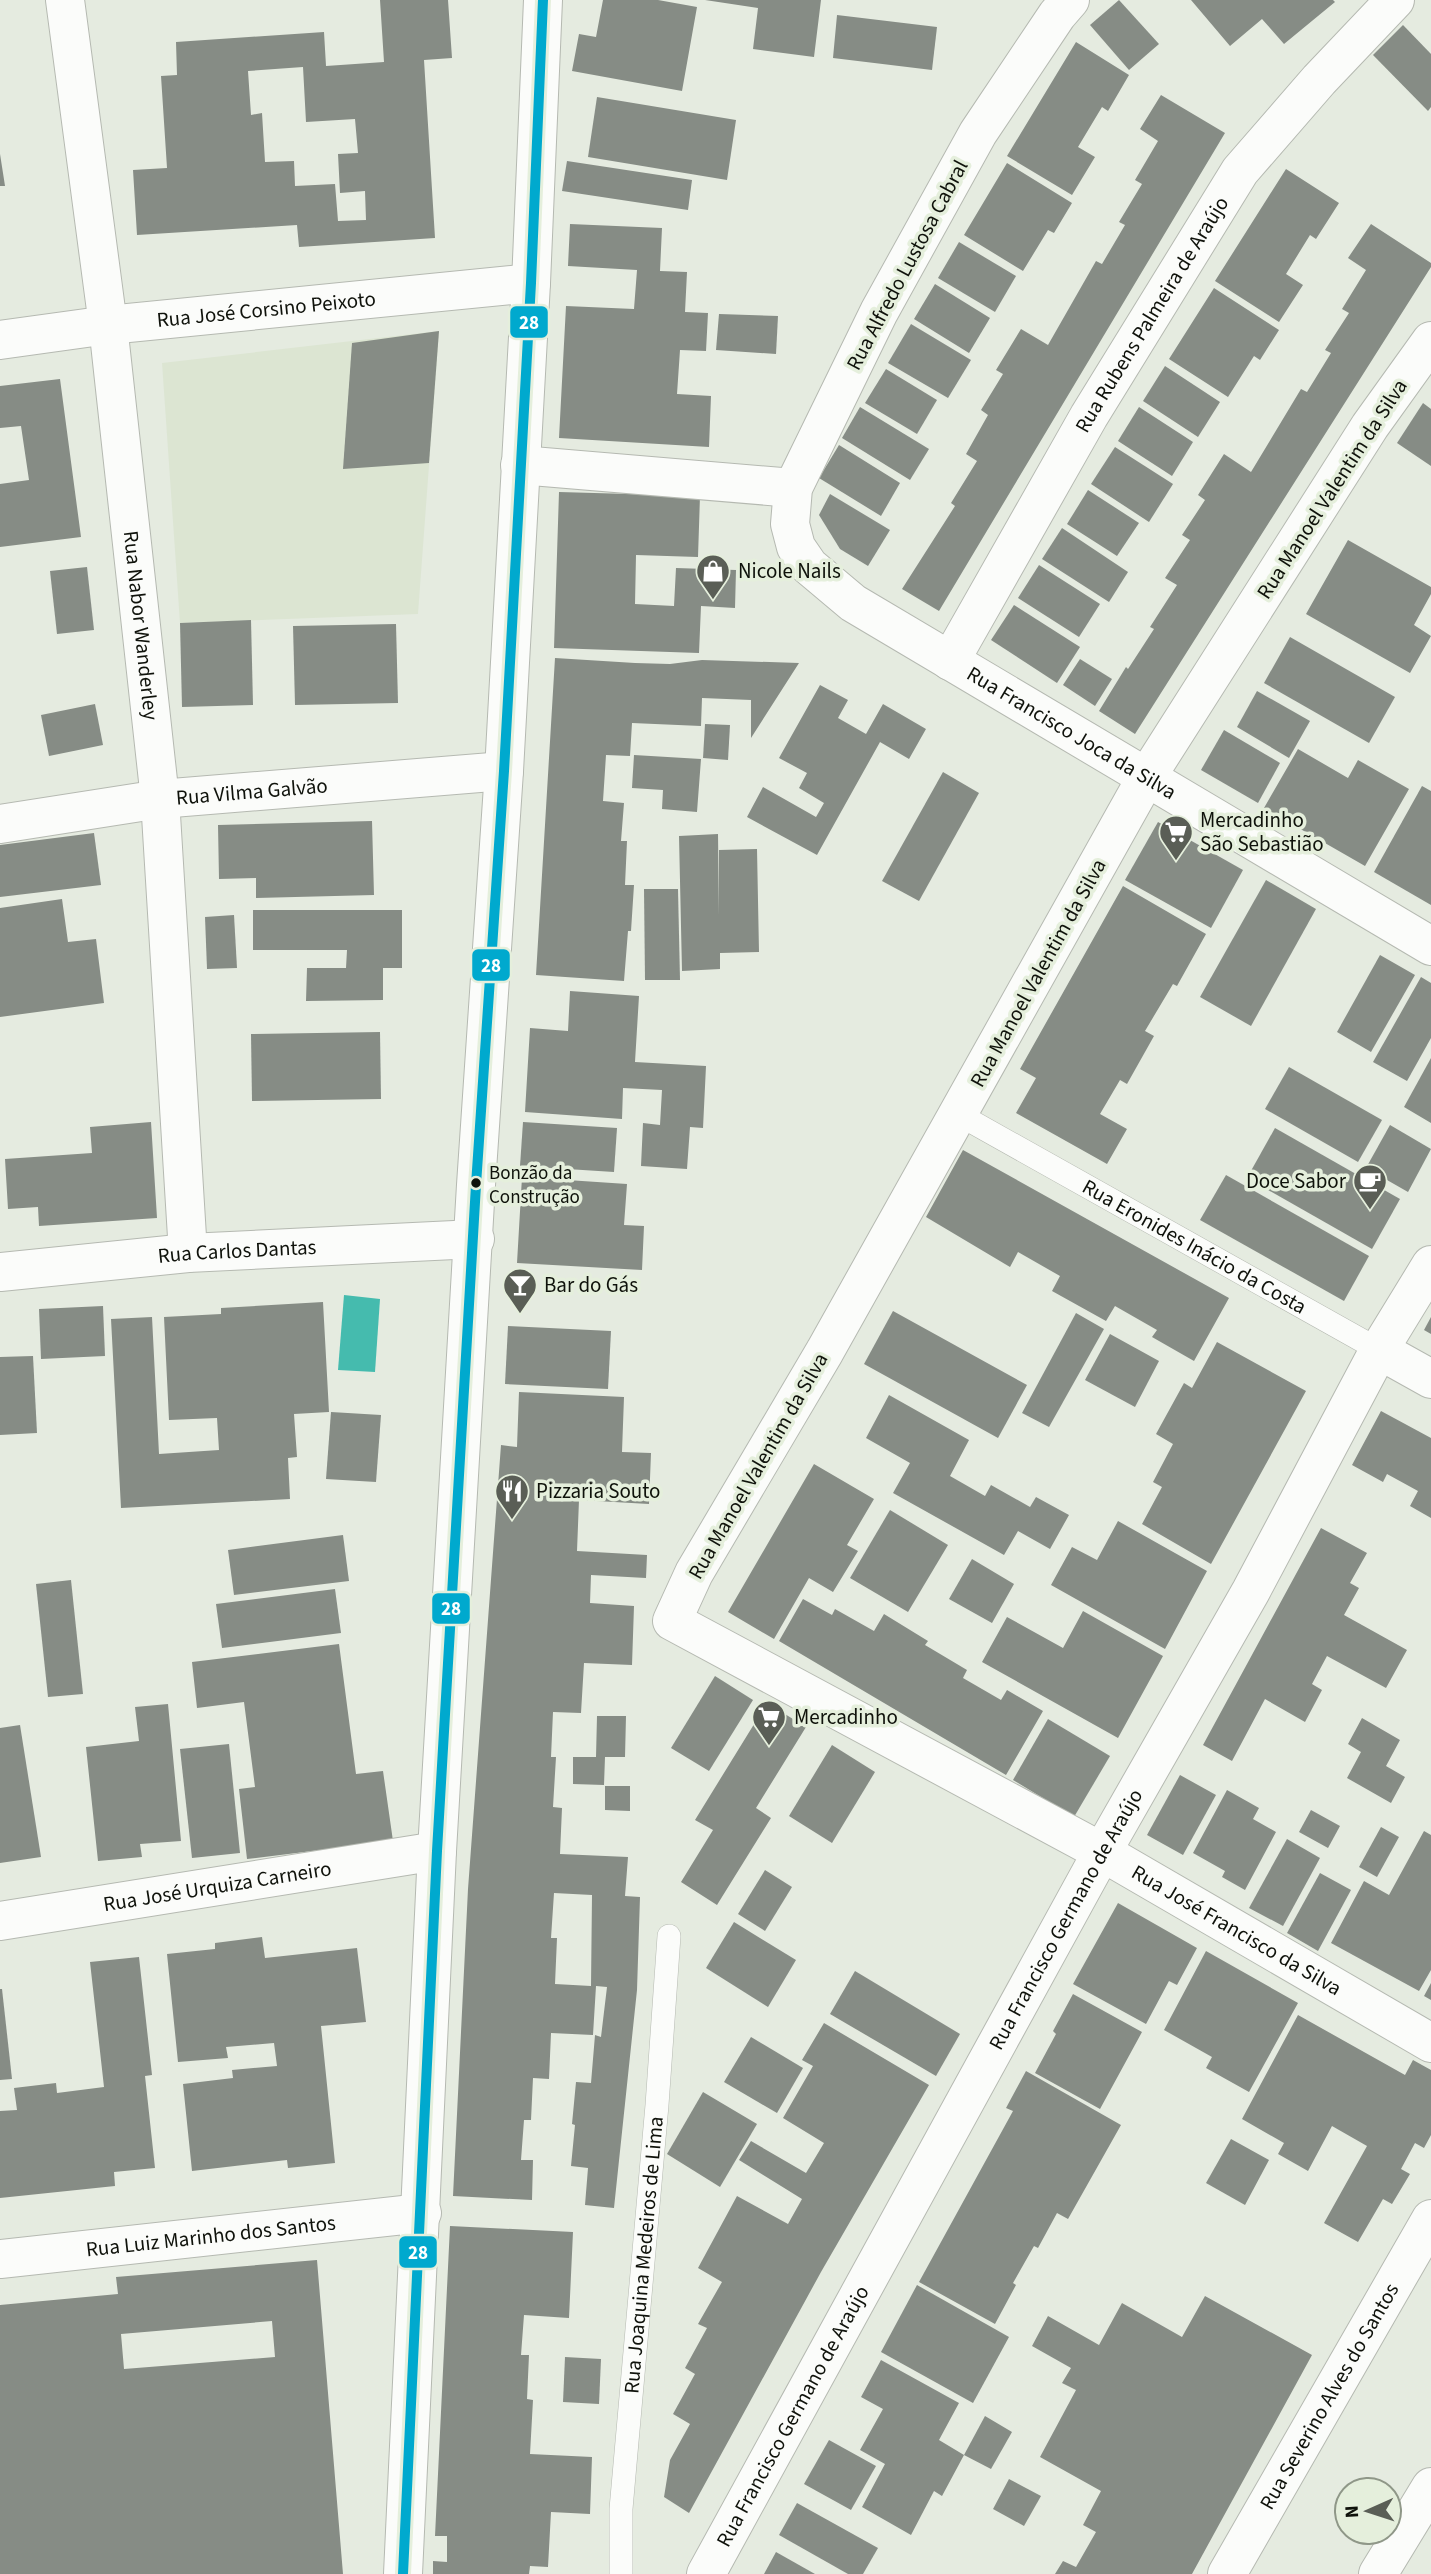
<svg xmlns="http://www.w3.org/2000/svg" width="1431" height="2574" viewBox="0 0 1431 2574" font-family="'Source Sans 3',sans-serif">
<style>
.built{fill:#dce5d2}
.water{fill:#45bbae}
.building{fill:#868c85;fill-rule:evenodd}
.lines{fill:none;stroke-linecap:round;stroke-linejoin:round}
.lane-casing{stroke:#b5b9b1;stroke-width:24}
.street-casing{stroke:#b5b9b1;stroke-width:40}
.secondary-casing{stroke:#b5b9b1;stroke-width:40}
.lane{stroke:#fbfcfa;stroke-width:23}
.street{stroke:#fbfcfa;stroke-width:38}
.secondary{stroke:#fbfcfa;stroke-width:38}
.bus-1-casing{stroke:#e5efdc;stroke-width:16}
.bus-1{stroke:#00a9ce;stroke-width:10}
.bus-dot{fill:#0f120b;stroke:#e5efdc;stroke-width:2.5}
.labels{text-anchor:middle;stroke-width:7;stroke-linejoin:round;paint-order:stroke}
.bus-label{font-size:19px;fill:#0f120b;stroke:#e5efdc;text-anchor:start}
.street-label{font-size:21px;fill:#0f120b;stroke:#e5efdc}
.poi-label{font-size:21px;fill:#0f120b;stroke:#e5efdc;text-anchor:start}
.line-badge{stroke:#e5efdc;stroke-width:2.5}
.badge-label{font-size:19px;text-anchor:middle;font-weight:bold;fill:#fff}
</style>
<rect width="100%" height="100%" fill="#e5ebe0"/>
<polygon class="built" points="439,331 418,614 180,623 162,363"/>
<polygon class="water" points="344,1295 380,1299 375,1372 338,1370"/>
<g class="building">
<path d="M380 0H448L452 58 424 60 435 238 299 247 297 225 137 235 133 170 167 168 161 76 177 75 176 42 324 32 326 66 384 62ZM303 67 306 122 355 119 358 153 338 154 340 193 365 191 366 220 338 221 335 184 295 186 294 161 265 162 262 113 251 115 248 71Z"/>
<polygon points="603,0 658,0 697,7 682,91 572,71 579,34 596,37"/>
<polygon points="705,0 821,0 814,57 753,49 758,8"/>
<polygon points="1119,0 1159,44 1129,70 1090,25"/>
<polygon points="1191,0 1333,0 1335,2 1284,44 1262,19 1230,46"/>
<polygon points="837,15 937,27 932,70 833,58"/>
<polygon points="1403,25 1431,54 1431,107 1428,111 1373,55"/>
<polygon points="1076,42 1129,75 1108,111 1102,107 1078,147 1095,157 1072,195 1007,156"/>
<polygon points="1161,95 1225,133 939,611 902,589 955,506 951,503 977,461 966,454 988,415 981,410 1003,374 996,370 1021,329 1048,345 1096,261 1102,264 1125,225 1119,222 1142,184 1135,180 1158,141 1140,129"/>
<polygon points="597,97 736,120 727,180 588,157"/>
<polygon points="0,154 5,186 0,186"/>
<polygon points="567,161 692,180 688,210 562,191"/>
<polygon points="1007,163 1072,203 1054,233 1048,230 1023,271 964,235"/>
<polygon points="1286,169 1339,203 1316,239 1310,235 1286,274 1303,285 1279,322 1215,281"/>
<polygon points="570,224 662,228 660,271 687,272 685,312 708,313 706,351 680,350 677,394 711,396 709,447 559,438 566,306 634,309 637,270 568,266"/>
<polygon points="1371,224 1431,263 1431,267 1135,734 1099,711 1126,667 1128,669 1154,629 1150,627 1177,585 1165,578 1190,540 1182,535 1205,500 1198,495 1224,454 1251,472 1301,389 1307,392 1331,353 1325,350 1349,313 1342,309 1366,270 1348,258"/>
<polygon points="959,242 1016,276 995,312 938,278"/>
<polygon points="935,284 990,318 969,353 914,319"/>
<polygon points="1214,288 1279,330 1260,360 1254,356 1228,397 1169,359"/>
<polygon points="719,314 778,316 776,354 716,350"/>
<polygon points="911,324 971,360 948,398 888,363"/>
<polygon points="439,331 429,463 343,469 352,343"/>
<polygon points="1165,366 1220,402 1198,437 1143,401"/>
<polygon points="886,369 937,400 917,434 865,403"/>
<polygon points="60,379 81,537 0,547 0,484 29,480 21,426 0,428 0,386"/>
<polygon points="1423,403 1431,409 1431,466 1397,443"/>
<polygon points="860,407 929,449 910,480 842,438"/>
<polygon points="1139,407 1193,442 1172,476 1118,441"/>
<polygon points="839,445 900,483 881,516 819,478"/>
<polygon points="1115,447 1173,484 1149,522 1091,484"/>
<polygon points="1088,490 1139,523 1117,556 1067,524"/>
<polygon points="559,492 700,496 698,557 636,555 635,604 674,606 676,568 736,570 735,608 701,606 699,653 554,648"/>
<polygon points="830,494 890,530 868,566 840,549 819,515"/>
<polygon points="1062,528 1128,572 1109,602 1042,559"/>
<polygon points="1348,540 1431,587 1431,594 1414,625 1431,636 1410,673 1306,614"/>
<polygon points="1039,565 1100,604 1079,637 1018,598"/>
<polygon points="87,567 94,630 57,634 50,571"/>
<polygon points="1014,605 1080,647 1057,683 991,640"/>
<polygon points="251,620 253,705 182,707 180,623"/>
<polygon points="396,624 398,703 295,705 293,626"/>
<polygon points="1290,637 1395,697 1369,743 1264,683"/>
<polygon points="555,658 635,663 670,664 702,660 799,663 751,738 751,700 702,698 701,726 632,723 630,756 606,755 603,801 624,803 621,841 627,841 625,885 634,885 631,931 628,931 624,981 536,975"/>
<polygon points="1080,659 1112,679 1095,706 1063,685"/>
<polygon points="820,685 848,700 838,718 866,734 883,704 926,729 909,759 880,742 817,855 747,817 763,787 816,817 824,803 799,788 807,773 779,758"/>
<polygon points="1257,691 1310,721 1289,758 1237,727"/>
<polygon points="95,704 103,745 49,756 41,715"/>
<polygon points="705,724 730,725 728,760 703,758"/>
<polygon points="1224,730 1280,763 1258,803 1201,770"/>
<polygon points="1298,749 1348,778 1358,760 1409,789 1365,866 1264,808"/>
<polygon points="634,755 701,759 697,812 662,809 663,790 632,788"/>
<polygon points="943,772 979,793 919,901 882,881"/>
<polygon points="1422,786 1431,791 1431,905 1374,872"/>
<polygon points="372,821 374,895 256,898 256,878 219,879 218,825"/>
<polygon points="1158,822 1243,870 1211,928 1125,880"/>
<polygon points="94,833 101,885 0,897 0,845"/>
<polygon points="718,834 719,916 719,850 757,849 759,952 720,953 720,969 682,971 679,836"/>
<polygon points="1266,880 1316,909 1251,1026 1200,997"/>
<polygon points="1123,886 1206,934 1177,986 1173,984 1145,1031 1154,1036 1127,1084 1120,1080 1100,1114 1127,1129 1107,1164 1016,1113 1036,1078 1020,1069"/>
<polygon points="644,889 678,889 680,980 645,980"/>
<polygon points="62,899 68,942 96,939 104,1003 0,1017 0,908"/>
<polygon points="253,910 402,910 402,968 383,968 383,1000 306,1001 307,968 346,968 347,950 253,950"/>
<polygon points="234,915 237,968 207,969 205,917"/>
<polygon points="1380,955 1415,975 1371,1052 1337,1032"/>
<polygon points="1421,977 1431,983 1431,1038 1407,1081 1373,1062"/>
<polygon points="570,991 639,996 635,1062 706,1066 703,1128 690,1127 687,1169 641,1166 643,1123 660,1125 662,1090 623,1088 622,1119 525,1112 530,1028 568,1031"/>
<polygon points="380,1032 381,1099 252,1101 251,1034"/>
<polygon points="1431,1058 1431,1123 1404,1107"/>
<polygon points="1289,1067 1382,1120 1358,1162 1265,1109"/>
<polygon points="151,1122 157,1218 39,1226 38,1207 8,1209 5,1159 92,1153 90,1127"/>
<polygon points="523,1122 617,1128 614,1172 520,1166"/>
<polygon points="1390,1125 1431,1149 1408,1192 1366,1168"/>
<polygon points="1275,1128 1400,1199 1372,1249 1247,1178"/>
<polygon points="963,1150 1229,1298 1194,1361 1152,1337 1157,1330 1115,1306 1106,1321 1052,1291 1060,1276 1018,1252 1010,1267 926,1217"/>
<polygon points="1226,1175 1369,1256 1344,1301 1200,1220"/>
<polygon points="522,1177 627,1184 624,1225 644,1226 642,1270 517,1263"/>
<polygon points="323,1302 329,1412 294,1414 297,1457 288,1458 290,1499 121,1508 111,1319 152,1317 159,1454 219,1450 217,1418 169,1420 164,1317 221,1314 221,1308"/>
<polygon points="103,1306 105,1356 41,1359 39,1309"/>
<polygon points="893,1311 1027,1385 998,1438 864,1364"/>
<polygon points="1076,1313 1104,1329 1049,1427 1022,1413"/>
<polygon points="1431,1317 1431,1334 1424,1330"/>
<polygon points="508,1326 611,1331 608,1389 505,1384"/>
<polygon points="1110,1334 1159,1361 1135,1407 1085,1380"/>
<polygon points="1217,1342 1306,1391 1211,1564 1142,1524 1162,1487 1153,1482 1173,1444 1156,1434 1184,1383 1192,1388"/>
<polygon points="33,1356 37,1433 0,1435 0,1357"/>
<path d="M519 1392 624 1397 622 1452 651 1453 649 1504 579 1500 577 1551 647 1555 646 1578 591 1575 590 1603 634 1606 632 1665 584 1663 581 1713 553 1712 551 1757H556L553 1807 562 1808 560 1854 628 1857 625 1896 640 1897 637 1990 614 2208 585 2205 588 2168 571 2166 575 2125 572 2124 576 2082 591 2083 595 2035 601 2037 607 1987 596 1986 593 2035 551 2033 549 2079 533 2078 531 2120H524L521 2160H533L532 2200 453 2196 468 1889 501 1445 517 1447ZM554 1893 592 1895 591 1986 555 1984 557 1938H551Z"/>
<polygon points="889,1395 969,1440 950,1476 985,1496 991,1485 1030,1507 1036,1497 1069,1515 1050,1549 1018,1531 1004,1555 893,1493 910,1463 866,1438"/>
<polygon points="1381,1411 1431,1438 1431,1518 1410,1506 1418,1491 1387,1474 1383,1482 1352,1465"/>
<polygon points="331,1412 381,1415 376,1482 326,1479"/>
<polygon points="814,1464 874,1499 847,1545 858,1551 833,1592 809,1578 774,1639 728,1612"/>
<polygon points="890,1510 948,1545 908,1612 850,1578"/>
<polygon points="1118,1521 1207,1571 1165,1649 1051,1585 1072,1547 1097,1560"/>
<polygon points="1321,1528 1367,1553 1350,1583 1359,1588 1344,1615 1407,1650 1386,1688 1327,1656 1312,1684 1322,1690 1305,1722 1265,1699 1232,1761 1203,1745"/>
<polygon points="343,1535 349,1581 234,1595 228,1550"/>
<polygon points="972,1559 1014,1584 992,1623 949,1599"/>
<polygon points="71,1580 83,1694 48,1697 36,1584"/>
<polygon points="335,1589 341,1633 222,1648 216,1604"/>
<polygon points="803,1599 832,1615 835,1609 874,1631 884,1614 928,1641 925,1645 967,1670 963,1678 1001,1700 1007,1690 1043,1711 1006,1775 779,1641"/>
<polygon points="1083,1611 1163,1656 1118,1738 982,1662 1007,1617 1063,1648"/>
<polygon points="339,1644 356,1774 383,1771 393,1841 247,1859 239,1789 255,1787 244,1702 197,1708 192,1662"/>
<polygon points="715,1676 753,1700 709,1771 671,1748"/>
<polygon points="767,1703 806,1727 756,1808 771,1818 717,1905 681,1882 713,1830 695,1820"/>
<polygon points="168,1704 181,1841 140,1844 142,1857 98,1861 86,1747 139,1741 135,1707"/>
<polygon points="597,1716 626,1716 625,1757 605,1757 604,1785 573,1784 573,1757 596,1757"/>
<polygon points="1362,1718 1400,1740 1386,1766 1405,1777 1391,1803 1347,1778 1361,1752 1348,1744"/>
<polygon points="1048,1719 1110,1756 1074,1817 1013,1780"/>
<polygon points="20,1725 41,1857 0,1863 0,1728"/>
<polygon points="229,1744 240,1853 192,1858 180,1749"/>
<polygon points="832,1745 875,1772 832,1843 789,1816"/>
<polygon points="1180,1775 1216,1795 1183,1855 1147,1835"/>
<polygon points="605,1786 630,1786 630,1811 605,1810"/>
<polygon points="1227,1790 1259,1808 1253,1819 1276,1832 1245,1890 1222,1877 1225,1871 1193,1853"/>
<polygon points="1311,1810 1340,1826 1328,1848 1299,1832"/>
<polygon points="1381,1827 1399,1837 1377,1877 1359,1867"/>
<polygon points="1424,1831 1431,1835 1431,1970 1419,1991 1331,1943 1364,1881 1389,1895"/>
<polygon points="1287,1839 1320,1858 1283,1926 1249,1908"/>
<polygon points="765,1870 792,1887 765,1931 738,1914"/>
<polygon points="1320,1873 1351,1890 1318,1951 1287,1933"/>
<polygon points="1118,1903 1197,1948 1177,1985 1169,1981 1146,2024 1073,1984"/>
<polygon points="734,1922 796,1960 768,2007 706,1968"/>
<polygon points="262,1937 265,1958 357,1948 366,2022 321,2026 335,2163 288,2168 287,2160 192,2171 183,2084 233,2078 232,2070 277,2066 274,2043 226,2047 228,2058 178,2062 167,1954 215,1949 215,1943"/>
<polygon points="1206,1951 1298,2003 1249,2092 1206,2068 1212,2057 1164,2030"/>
<polygon points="139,1957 152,2075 145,2076 155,2168 114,2172 115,2186 0,2198 0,2111 17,2110 14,2088 56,2083 57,2093 104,2087 90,1962"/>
<polygon points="855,1971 960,2034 936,2076 830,2014"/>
<polygon points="1431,1983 1431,2000 1424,1996"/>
<polygon points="0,1989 2,1989 12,2079 0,2080"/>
<polygon points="1073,1994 1142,2032 1100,2109 1035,2073 1056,2034 1053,2031"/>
<polygon points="1298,2015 1405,2075 1413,2060 1431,2070 1431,2135 1424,2148 1415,2143 1401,2169 1410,2174 1392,2204 1383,2199 1358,2242 1324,2223 1367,2146 1332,2126 1308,2171 1278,2154 1284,2143 1242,2119"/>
<polygon points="824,2023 929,2085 821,2272 689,2513 664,2497 670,2460 690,2424 673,2414 695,2374 685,2368 707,2328 698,2324 722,2282 698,2268 737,2196 788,2224 802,2199 739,2160 751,2141 806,2173 824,2143 783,2118 813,2066 802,2060"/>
<polygon points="751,2037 803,2068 777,2113 724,2082"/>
<polygon points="1026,2071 1121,2125 1068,2219 1057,2213 1038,2248 1034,2246 1013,2283 1016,2285 995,2324 919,2282 1013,2111 1006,2108"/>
<polygon points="703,2092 757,2124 720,2187 667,2154"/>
<polygon points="1231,2139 1269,2160 1245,2205 1206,2183"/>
<polygon points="450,2226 573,2232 569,2318 524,2315 521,2355 529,2355 527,2399 533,2400 530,2454 592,2457 590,2514 551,2512 548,2567 530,2566 529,2574 433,2574 433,2561 447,2562 447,2536 435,2536"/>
<path d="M317 2260 343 2574H0V2305L118 2294 116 2277ZM272 2321 275 2357 124 2369 121 2334Z"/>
<polygon points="917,2285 1009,2337 973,2403 881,2352"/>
<polygon points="1205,2296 1312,2355 1192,2574 1055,2574 1063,2561 1076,2567 1096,2532 1083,2525 1101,2491 1040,2457 1076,2390 1062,2383 1071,2368 1032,2346 1048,2316 1099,2345 1122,2303 1182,2337"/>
<polygon points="565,2357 601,2359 599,2404 563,2402"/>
<polygon points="881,2360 959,2403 939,2440 964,2455 942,2496 934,2491 911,2535 862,2507 885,2464 860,2450 883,2409 861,2397"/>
<polygon points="985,2416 1012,2432 991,2469 964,2455"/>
<polygon points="829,2440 876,2466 851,2510 804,2484"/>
<polygon points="1009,2479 1041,2496 1024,2526 993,2509"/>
<polygon points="797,2503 878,2548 863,2574 848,2574 779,2535"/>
<polygon points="776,2552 815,2574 764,2574"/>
</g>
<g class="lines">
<g class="lane-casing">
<g id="lane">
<path id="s1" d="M958 1114 1379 1350"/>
<path id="s2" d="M621 2574V2509L657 2105 669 1936"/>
</g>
</g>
<g class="street-casing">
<g id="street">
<path id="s3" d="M65 0 108 325 160 799 188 1253"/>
<path id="s4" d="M1070 0 1057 15 978 133 879 312 793 488 790 524 796 547 809 566 853 603 1431 946"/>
<path id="s5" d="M0 340 108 325 531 283"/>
<path id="s6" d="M1431 341 1370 426 1146 778 825 1351 694 1573 672 1621 1102 1852 1431 2043"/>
<polyline points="520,465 793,488"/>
<path id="s7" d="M950 661 1089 416 1240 171 1319 80 1395 0"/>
<path id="s8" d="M0 824 160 799 504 771"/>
<path id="s9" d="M0 1272 188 1253 475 1239"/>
<polyline points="1379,1350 1431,1379"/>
<path id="s10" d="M0 1921 437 1851"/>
<path id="s11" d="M0 2259 422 2213"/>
<path id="s12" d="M706 2574 1102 1852 1251 1591 1379 1350 1431 1265"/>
<path id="s13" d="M1227 2574 1431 2219"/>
<polyline points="1378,2574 1431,2487"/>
</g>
</g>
<g class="secondary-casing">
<polyline id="secondary" points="403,2574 437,1851 476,1185 504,771 531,283 543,0"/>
</g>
<use href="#lane" class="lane"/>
<use href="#street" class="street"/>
<use href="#secondary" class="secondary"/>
<g class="bus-1-casing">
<polyline id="bus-1" points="403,2574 437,1851 476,1185 504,771 531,283 543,0"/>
</g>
<use href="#bus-1" class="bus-1"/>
</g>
<defs>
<g id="shop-pin" transform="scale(1.75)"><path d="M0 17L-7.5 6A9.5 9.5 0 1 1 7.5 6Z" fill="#5a5e56" stroke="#e5efdc"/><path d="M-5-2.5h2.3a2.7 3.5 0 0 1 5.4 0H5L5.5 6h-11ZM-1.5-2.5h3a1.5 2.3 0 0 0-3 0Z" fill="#fff"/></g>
<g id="supermarket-pin" transform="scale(1.75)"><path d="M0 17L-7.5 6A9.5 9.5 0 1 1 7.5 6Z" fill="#5a5e56" stroke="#e5efdc"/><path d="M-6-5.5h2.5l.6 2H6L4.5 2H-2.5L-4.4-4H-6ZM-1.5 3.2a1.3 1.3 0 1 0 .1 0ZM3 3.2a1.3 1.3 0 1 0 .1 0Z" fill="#fff"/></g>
<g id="cafe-pin" transform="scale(1.75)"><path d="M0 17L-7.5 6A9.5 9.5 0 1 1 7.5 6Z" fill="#5a5e56" stroke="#e5efdc"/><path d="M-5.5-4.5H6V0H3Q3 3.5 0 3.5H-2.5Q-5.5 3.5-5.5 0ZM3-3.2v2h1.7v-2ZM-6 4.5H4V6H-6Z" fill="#fff"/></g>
<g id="bar-pin" transform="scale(1.75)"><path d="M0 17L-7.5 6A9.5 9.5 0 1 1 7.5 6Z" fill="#5a5e56" stroke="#e5efdc"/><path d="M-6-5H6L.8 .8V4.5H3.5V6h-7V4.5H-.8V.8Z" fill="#fff"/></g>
<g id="restaurant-pin" transform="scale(1.75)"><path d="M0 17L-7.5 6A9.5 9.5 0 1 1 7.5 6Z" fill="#5a5e56" stroke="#e5efdc"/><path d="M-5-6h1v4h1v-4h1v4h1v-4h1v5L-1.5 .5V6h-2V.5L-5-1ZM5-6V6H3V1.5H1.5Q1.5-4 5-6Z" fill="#fff"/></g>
</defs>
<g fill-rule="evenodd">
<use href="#shop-pin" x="713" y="571"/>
<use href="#supermarket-pin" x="1176" y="832"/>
<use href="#cafe-pin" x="1370" y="1181"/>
<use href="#bar-pin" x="520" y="1285"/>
<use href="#restaurant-pin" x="512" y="1491"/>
<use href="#supermarket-pin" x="769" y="1717"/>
</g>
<circle class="bus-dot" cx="476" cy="1183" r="6"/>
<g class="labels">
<g class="bus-label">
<text x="489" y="1179">Bonzão da<tspan x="489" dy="24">Construção</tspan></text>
</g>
<g class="street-label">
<text transform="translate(907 265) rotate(-62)" y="7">Rua Alfredo Lustosa Cabral</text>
<text dy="7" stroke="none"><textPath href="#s5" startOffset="268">Rua José Corsino Peixoto</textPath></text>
<text dy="7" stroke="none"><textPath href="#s7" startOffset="401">Rua Rubens Palmeira de Araújo</textPath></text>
<text transform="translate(1332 489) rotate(-57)" y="7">Rua Manoel Valentim da Silva</text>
<text dy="7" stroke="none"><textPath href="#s3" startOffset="630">Rua Nabor Wanderley</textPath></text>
<text dy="7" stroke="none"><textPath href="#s4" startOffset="957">Rua Francisco Joca da Silva</textPath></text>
<text dy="7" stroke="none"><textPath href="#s8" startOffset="254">Rua Vilma Galvão</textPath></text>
<text transform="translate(1038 973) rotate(-61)" y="7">Rua Manoel Valentim da Silva</text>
<text dy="7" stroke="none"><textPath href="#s1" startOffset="271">Rua Eronides Inácio da Costa</textPath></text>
<text dy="7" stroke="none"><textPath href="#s9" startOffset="238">Rua Carlos Dantas</textPath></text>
<text transform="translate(758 1466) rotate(-60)" y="7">Rua Manoel Valentim da Silva</text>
<text dy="7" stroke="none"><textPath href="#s10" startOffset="220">Rua José Urquiza Carneiro</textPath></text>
<text dy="7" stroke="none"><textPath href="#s12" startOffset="747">Rua Francisco Germano de Araújo</textPath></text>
<text dy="7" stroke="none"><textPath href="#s6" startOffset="2133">Rua José Francisco da Silva</textPath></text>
<text dy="7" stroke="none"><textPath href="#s11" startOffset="212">Rua Luiz Marinho dos Santos</textPath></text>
<text dy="7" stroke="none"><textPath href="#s2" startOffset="320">Rua Joaquina Medeiros de Lima</textPath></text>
<text dy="7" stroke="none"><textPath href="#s13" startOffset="205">Rua Severino Alves do Santos</textPath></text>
<text dy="7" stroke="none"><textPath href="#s12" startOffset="180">Rua Francisco Germano de Araújo</textPath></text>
</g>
<g class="poi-label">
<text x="738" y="578">Nicole Nails</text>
<text x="1200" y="827">Mercadinho<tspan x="1200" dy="24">São Sebastião</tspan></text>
<text x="1346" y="1188" text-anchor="end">Doce Sabor</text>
<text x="544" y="1292">Bar do Gás</text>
<text x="536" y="1498">Pizzaria Souto</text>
<text x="794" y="1724">Mercadinho</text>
</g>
</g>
<g class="line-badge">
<rect x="509" y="305" width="40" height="34" rx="7" fill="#00a9ce"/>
<rect x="471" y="948" width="40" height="34" rx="7" fill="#00a9ce"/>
<rect x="431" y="1592" width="40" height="33" rx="7" fill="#00a9ce"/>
<rect x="398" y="2235" width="40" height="34" rx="7" fill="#00a9ce"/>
</g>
<g class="badge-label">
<text x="529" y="329">28</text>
<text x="491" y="972">28</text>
<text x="451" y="1615">28</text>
<text x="418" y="2259">28</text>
</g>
<g transform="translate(1368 2511) rotate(267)"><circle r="33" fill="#e5efdc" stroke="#8f9788" stroke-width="2"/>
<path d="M0-5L12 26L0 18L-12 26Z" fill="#5a5e56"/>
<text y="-10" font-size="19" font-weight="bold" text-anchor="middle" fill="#0f120b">N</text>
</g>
</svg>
